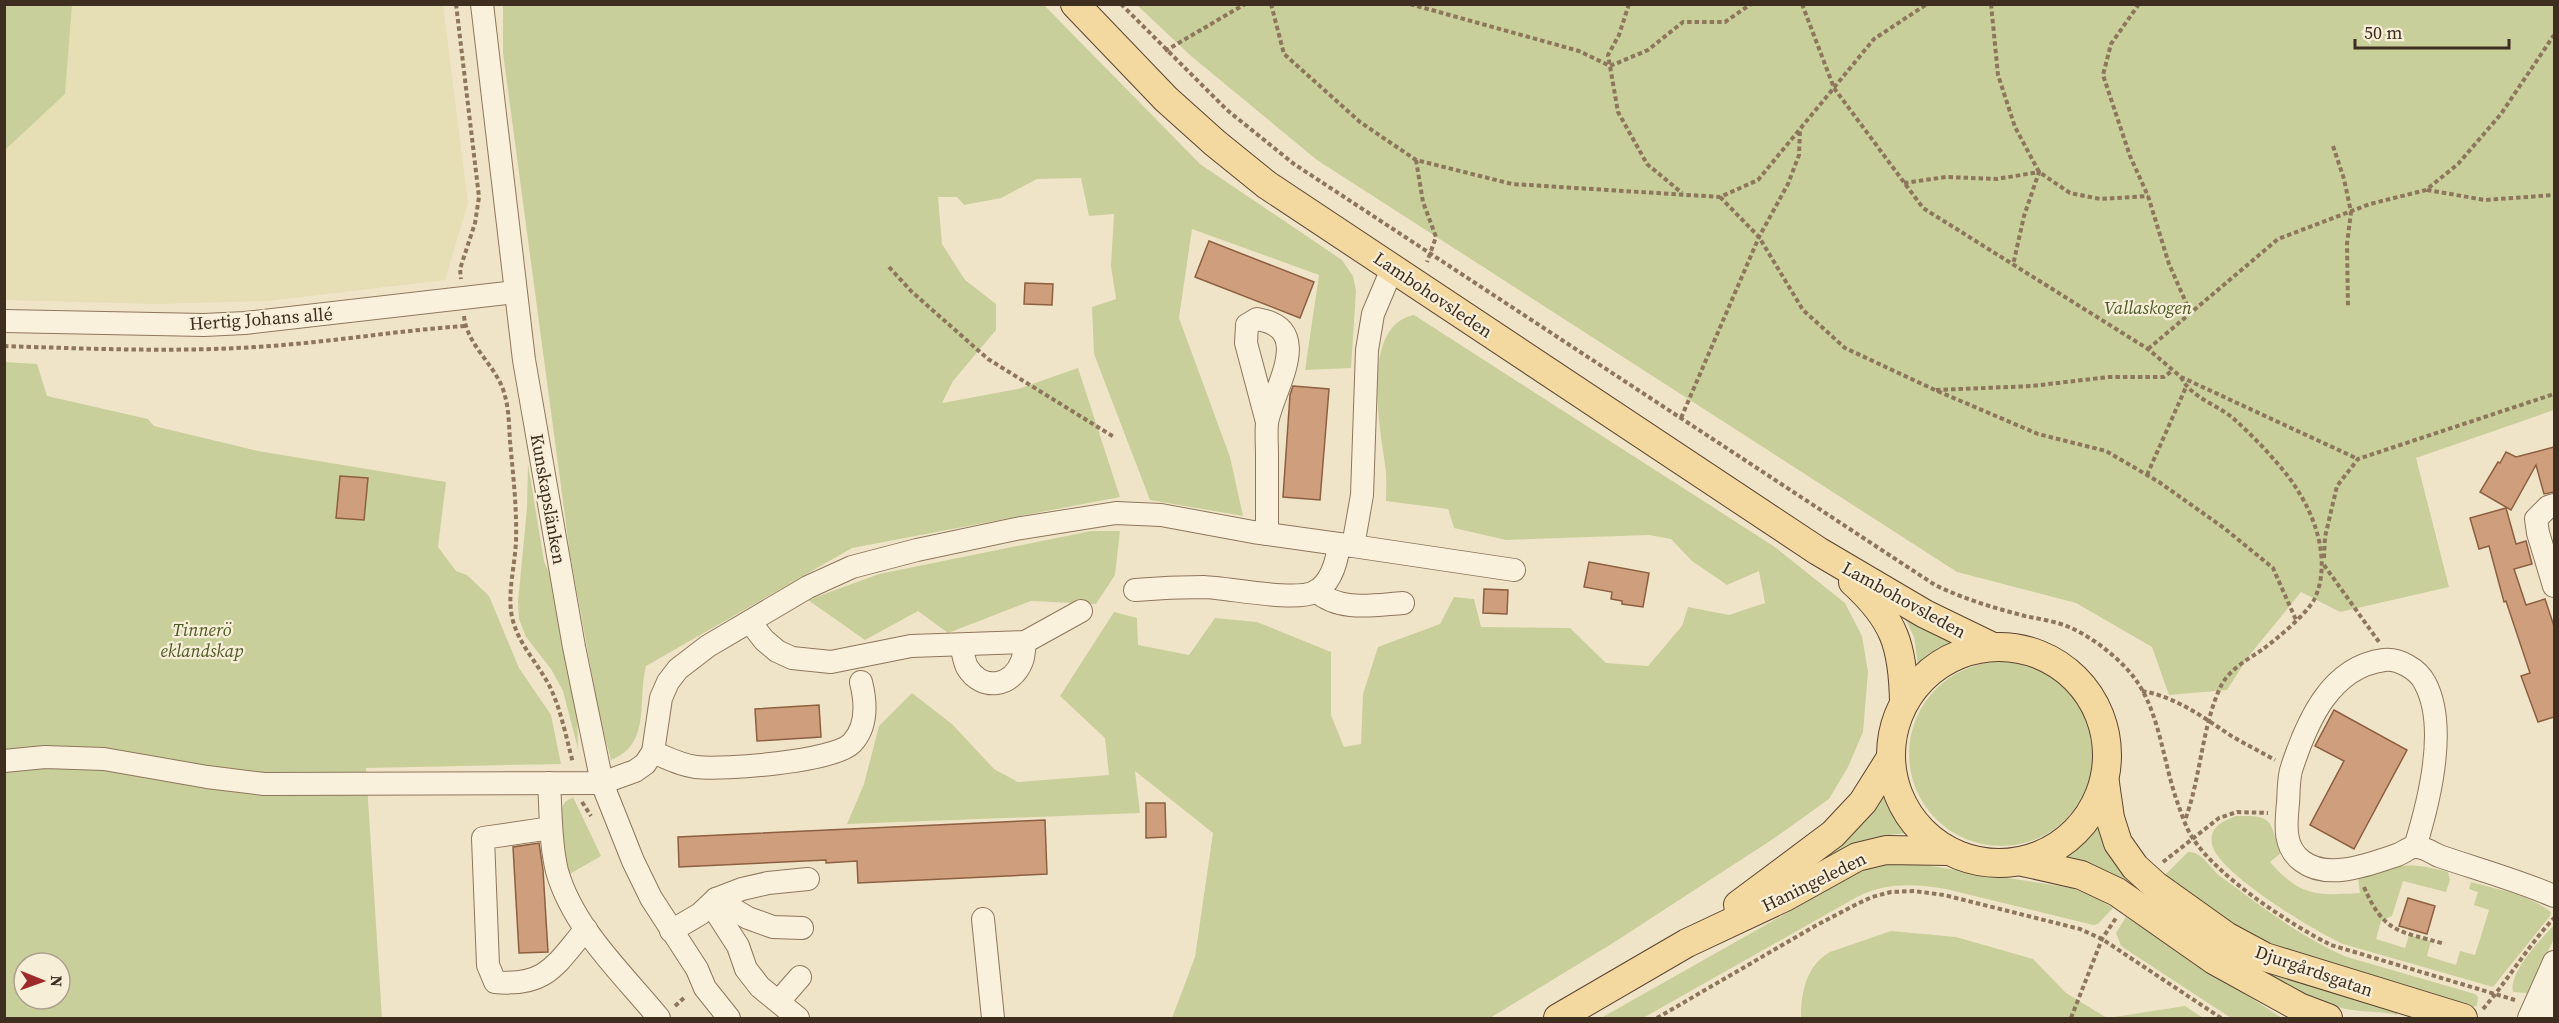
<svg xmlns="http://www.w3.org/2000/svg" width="2559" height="1023" viewBox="0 0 2559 1023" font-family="'Source Serif 4',serif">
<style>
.farmland{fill:#e6deb5}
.green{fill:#c9cf9b;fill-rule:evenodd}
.building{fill:#cf9f7d;stroke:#8d5f41;stroke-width:1.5}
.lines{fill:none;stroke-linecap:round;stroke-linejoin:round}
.minor-casing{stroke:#8d765c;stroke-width:24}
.major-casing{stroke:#5b4430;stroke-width:30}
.path{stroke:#8d765c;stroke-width:4;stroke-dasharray:4.5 3;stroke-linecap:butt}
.minor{stroke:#faf1dc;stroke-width:22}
.major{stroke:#f3d9a0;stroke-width:28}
.labels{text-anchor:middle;stroke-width:4.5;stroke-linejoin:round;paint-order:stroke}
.street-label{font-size:18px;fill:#3d2e20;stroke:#f7eed8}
.park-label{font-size:18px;font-style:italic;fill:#4d5a26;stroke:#f7eed8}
</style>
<rect width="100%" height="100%" fill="#f0e4c8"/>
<polygon class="farmland" points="72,5 443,5 468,203 445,280 268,301 156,304 5,300 5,150 65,94"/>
<g class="green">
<polygon points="5,4 72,5 65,94 5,150"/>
<path d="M503 5H1044L1200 164 1342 260 1353 276 1356 291 1351 368 1305 370 1319 275 1192 229 1179 318 1230 457 1243 516 1150 500 1094 354 1092 307 1116 299 1111 266 1114 214 1089 216 1081 178 1037 179 1001 198 964 205 957 197H938L942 244 965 280 996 304V330L953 381 942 403 1018 389 1078 368 1120 497 852 548 646 666C637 701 652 744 611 760L600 719 570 554 503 53Z"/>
<polygon points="1137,5 2554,5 2554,410 2416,458 2449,587 2340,612 2301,592 2248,657 2227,690 2169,695 2152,647 2076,603 1957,572 1317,160 1191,56"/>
<path d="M1414 315 1775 547 1845 603 1862 636 1868 672 1863 732 1848 767 1829 799 1773 839 1613 943 1490 1018H1172L1195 957 1213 833 1135 771 1140 813 847 824 864 784 879 726 912 693 952 724 994 769 1018 782 1109 775 1105 738 1060 696 1114 612 1137 618 1138 645 1189 655 1215 618 1257 622 1331 652V715L1344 747 1361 744 1363 694 1378 647 1440 624 1454 597 1474 599 1481 627 1570 628 1606 663 1648 666 1682 626 1688 607 1729 615 1765 603 1759 571 1727 585 1692 561 1671 539 1649 535 1506 540 1454 528 1448 509 1386 501C1386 489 1387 476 1385 464 1380 428 1360 325 1414 315Z"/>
<path d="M4 362 37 364 47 396 148 419 154 426 258 451 446 482 438 547 456 571 467 575 489 596 519 668 551 715 561 764 366 768 382 1018H5ZM24 963H60V999H24Z"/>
<polygon points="528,464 544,561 556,590 577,708 578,749 563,691 551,669 526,637 519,619 518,602 527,508"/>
<polygon points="1091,531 1120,531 1115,575 1096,604 1031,601 948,633 918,611 865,640 808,600 879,574"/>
<polygon points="1902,612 1956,640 1936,651 1918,665 1914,637"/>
<circle cx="2001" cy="754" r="92"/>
<path d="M1885 784 1896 814 1909 833C1860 836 1835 855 1794 878Z"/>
<path d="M573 797 601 856 568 875C560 861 555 816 565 802 566 801 572 798 573 797Z"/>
<path d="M2236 816C2275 815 2268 820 2281 853L2270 862C2300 896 2315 896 2360 893L2358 878C2399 865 2405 861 2448 872L2450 880 2446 892 2403 881 2392 916 2381 921 2376 939 2405 948 2409 935 2431 941 2427 956 2456 965 2460 951 2475 955 2489 910 2474 905 2478 892 2469 889 2471 882C2496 889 2530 895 2551 912L2550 916 2493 987 2343 944C2317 933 2216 872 2212 844 2209 827 2223 821 2236 816Z"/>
<polygon points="2100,823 2137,884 2133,890 2061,860 2087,839"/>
<path d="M2188 852C2202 851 2210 868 2220 876 2261 906 2300 937 2347 957L2475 994 2478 997 2477 1006 2471 1007 2303 955 2266 941 2234 924 2164 876Z"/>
<path d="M1905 862 2072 888 2094 897 2113 908 2098 924 2093 925 1946 889C1915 884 1886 882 1857 897L1643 1018H1601L1870 866Z"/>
<polygon points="2126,917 2282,1018 2231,1018 2121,946 2116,933"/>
<path d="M2554 925V939L2527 993 2513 992C2508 973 2542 938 2554 925Z"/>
<path d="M1891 931 1956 937 2033 959 2066 993 2107 1018H1801C1801 992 1806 966 1830 952Z"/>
<path d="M2222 945 2398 1010 2397 1015C2380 1011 2362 1012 2346 1009 2299 998 2261 971 2222 945Z"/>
<polygon points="2185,1006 2203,1018 2108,1018"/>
</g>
<g class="building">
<polygon points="1209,241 1314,282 1300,318 1195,277"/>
<polygon points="1025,283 1053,284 1052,305 1024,304"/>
<polygon points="1293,386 1329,389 1320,500 1283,497 1290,395"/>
<polygon points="2554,447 2554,492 2544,494 2536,465 2511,510 2480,492 2498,462 2500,463 2506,452 2516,457"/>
<polygon points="340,476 368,478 364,520 336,518"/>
<polygon points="2506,508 2516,544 2526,541 2532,564 2514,569 2526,605 2545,599 2554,626 2554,717 2538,722 2521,676 2530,673 2506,601 2504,602 2489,546 2479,549 2470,518"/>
<polygon points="1589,562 1649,573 1643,607 1622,604 1622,601 1611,599 1612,592 1584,587"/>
<polygon points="1484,589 1508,590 1507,614 1483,613"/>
<polygon points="819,705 821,737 757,741 755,709"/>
<polygon points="2334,710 2407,750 2354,849 2310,825 2344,761 2315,746"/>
<polygon points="1146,803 1165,803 1166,837 1146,838"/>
<polygon points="1045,820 1047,874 858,883 857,861 826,863 826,860 679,867 678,837"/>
<polygon points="539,843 543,870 548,952 519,953 513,847"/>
<polygon points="2408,898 2435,906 2427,934 2399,926"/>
</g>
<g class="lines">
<g class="minor-casing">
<g id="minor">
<polyline points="482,4 524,360 574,647 602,783 633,861 651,898 697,969 705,988 729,1018"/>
<polyline points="4,321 204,325 245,323 515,292"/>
<polyline points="2554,505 2548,507 2536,519 2538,533 2554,586"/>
<path d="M1267 534C1267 508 1267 482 1267 455 1267 445 1266 433 1267 423 1272 390 1317 329 1257 319L1247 325 1246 343 1267 422"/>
<polyline points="1353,546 1514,570"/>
<path d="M1135 590C1158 588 1181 587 1204 587 1230 588 1294 602 1315 592 1331 583 1337 561 1339 544"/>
<path d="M1316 591C1340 612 1373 605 1403 603"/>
<polyline points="750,622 764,640 777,651 792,658 831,662 911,646 1025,642 1081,611"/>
<path d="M961 645C963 652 964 661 967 667 982 692 1012 687 1022 661 1024 656 1024 648 1025 642"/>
<path d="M653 752C667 758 680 765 696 767 723 770 834 762 852 743 868 726 866 702 861 682"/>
<polyline points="4,761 45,757 104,759 207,777 264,784 602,783 635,771 645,764 653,752 661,698 668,682 678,669 708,646 808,587 852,567 917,550 1016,529 1116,513 1161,515 1253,532 1353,546 1362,495 1367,350 1373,314 1392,269"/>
<path d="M549 783C551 812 550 843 557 871 573 928 623 974 659 1018"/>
<path d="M551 828 483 838 488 965 495 982C547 987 556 964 586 929"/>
<path d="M2415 847C2429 802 2448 726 2425 683 2418 669 2398 658 2384 660 2330 667 2307 722 2292 767 2288 778 2289 792 2288 803 2286 824 2283 847 2302 861 2328 881 2370 864 2397 855 2403 853 2408 848 2414 847 2421 846 2433 853 2439 856 2477 869 2517 880 2554 896"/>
<polyline points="716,899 748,918 773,927 802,928"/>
<polyline points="711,904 738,946 746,969 760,987 798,1018"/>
<polyline points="983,919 993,1018"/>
<polyline points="671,931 700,914 716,899 742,889 768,883 808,879"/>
<polyline points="779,1001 800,977"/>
<polyline points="2529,1018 2554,962"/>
<polyline points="2546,1018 2554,991"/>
</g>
</g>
<g class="major-casing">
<g id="major">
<polyline points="1075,4 1166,99 1215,143 1267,185 1818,551 1925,614 1991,646"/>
<path d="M1853 582C1895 620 1903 647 1904 702"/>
<circle cx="1999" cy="755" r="108"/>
<polyline points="2105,783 2110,818 2118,843 2135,867 2156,886 2226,936 2265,957 2463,1018"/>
<polyline points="2023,862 2081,875 2117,892 2214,960 2299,1007 2328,1018"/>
<polyline points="1738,905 1833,834 1863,802 1890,759"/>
<polyline points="1558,1018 1687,943 1785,897 1857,857 1886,850 1948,851"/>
</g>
</g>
<g class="path">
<polyline points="456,4 479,197 475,223 460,269 461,279"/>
<path d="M1121 4 1227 110 1294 164 1935 585C1964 599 1994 608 2025 616 2039 619 2055 621 2069 627 2090 636 2111 652 2127 669 2160 704 2162 761 2178 804 2182 815 2186 828 2192 837 2216 876 2291 925 2331 945L2515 1000"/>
<polyline points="1271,4 1284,54 1360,122 1416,160 1512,184 1720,197 1758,180 1874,39 1927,4"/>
<polyline points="1410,4 1579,51 1610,66 1648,50 1683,22 1725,22 1751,4"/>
<polyline points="1629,4 1619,35 1608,55 1618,112 1647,164 1682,193"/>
<polyline points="1802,4 1834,88 1923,208 2148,349 2181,377 2358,459"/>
<polyline points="1991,4 1998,75 2015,127 2039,172 2070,193 2100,199 2148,196"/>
<polyline points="2139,4 2111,44 2103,75 2130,156 2148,196 2169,264 2191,314"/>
<polyline points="1165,51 1245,4"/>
<polyline points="2333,146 2344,179 2351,212 2347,244 2348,307"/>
<polyline points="1416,160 1423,202 1436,237 1427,262"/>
<polyline points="1904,183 1946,177 1997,179 2039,172 2024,216 2013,265"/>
<polyline points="2427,190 2485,200 2554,195"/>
<polyline points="1720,197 1759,237 1803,310 1845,348 1935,390 2038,434 2106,451 2159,482 2224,528 2273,568 2296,620"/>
<polyline points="889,267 912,292 988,359 1114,437"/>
<path d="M464 316C467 347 498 366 505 396 509 410 509 426 510 441 513 474 517 508 516 541 515 566 507 593 512 617 518 644 537 662 549 685 561 709 566 737 573 763"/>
<path d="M4 346C97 349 191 353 283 345 344 340 404 330 465 326"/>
<polyline points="2148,349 2278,239 2370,204 2426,190 2458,164 2501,114 2554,35"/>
<path d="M2181 377C2191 398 2217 404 2234 419 2252 435 2272 456 2287 475 2312 507 2333 557 2315 598 2308 613 2278 638 2263 649 2249 659 2231 668 2222 684 2202 723 2201 778 2185 820"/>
<polyline points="1936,390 2032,386 2109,377 2164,377 2173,370"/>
<polyline points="1681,418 1759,237 1788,184 1799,155 1800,130"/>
<polyline points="2147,475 2186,387"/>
<polyline points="2324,558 2325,537 2337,486 2358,459 2554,394"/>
<polyline points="2324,565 2379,642"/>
<path d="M2142 691C2177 697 2204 718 2233 737 2247 745 2261 752 2275 760"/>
<polyline points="582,802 591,816"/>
<polyline points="2163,862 2219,818 2237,812 2268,813"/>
<path d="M2364 887C2384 934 2400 931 2445 944"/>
<polyline points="675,1006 685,997"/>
<path d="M2483 1009C2508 980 2528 946 2554 918"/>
<polyline points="1657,1018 1815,926 1857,904 1872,897 1891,892 1914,891 1944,895 2080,929 2102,939 2221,1018"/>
<polyline points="2071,1018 2102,939 2116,918"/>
</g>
<use href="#minor" class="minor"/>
<use href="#major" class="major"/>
</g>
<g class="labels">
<g class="street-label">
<text transform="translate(1433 295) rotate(34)" y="6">Lambohovsleden</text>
<text transform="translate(261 319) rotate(-4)" y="6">Hertig Johans allé</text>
<text transform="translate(548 499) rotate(80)" y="6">Kunskapslänken</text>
<text transform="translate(1904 600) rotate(29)" y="6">Lambohovsleden</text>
<text transform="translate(1814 882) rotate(-26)" y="6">Haningeleden</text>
<text transform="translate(2314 971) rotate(19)" y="6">Djurgårdsgatan</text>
</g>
<g class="park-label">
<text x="2148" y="314">Vallaskogen</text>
<text x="202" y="636">Tinnerö<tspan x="202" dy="21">eklandskap</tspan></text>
</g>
</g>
<rect width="2559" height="1023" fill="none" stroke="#3d2e20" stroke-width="12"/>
<g transform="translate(42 981) rotate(91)"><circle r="28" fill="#f7eed8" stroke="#ada18e" stroke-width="1.5"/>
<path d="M0-4.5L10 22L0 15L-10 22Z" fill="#9e2a2b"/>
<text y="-9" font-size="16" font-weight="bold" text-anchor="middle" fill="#3d2e20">N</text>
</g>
<path d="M2355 39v9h154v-9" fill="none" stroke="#3d2e20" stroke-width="3"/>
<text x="2364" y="39" font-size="18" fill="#3d2e20" stroke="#f7eed8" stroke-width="4.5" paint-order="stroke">50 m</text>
</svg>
